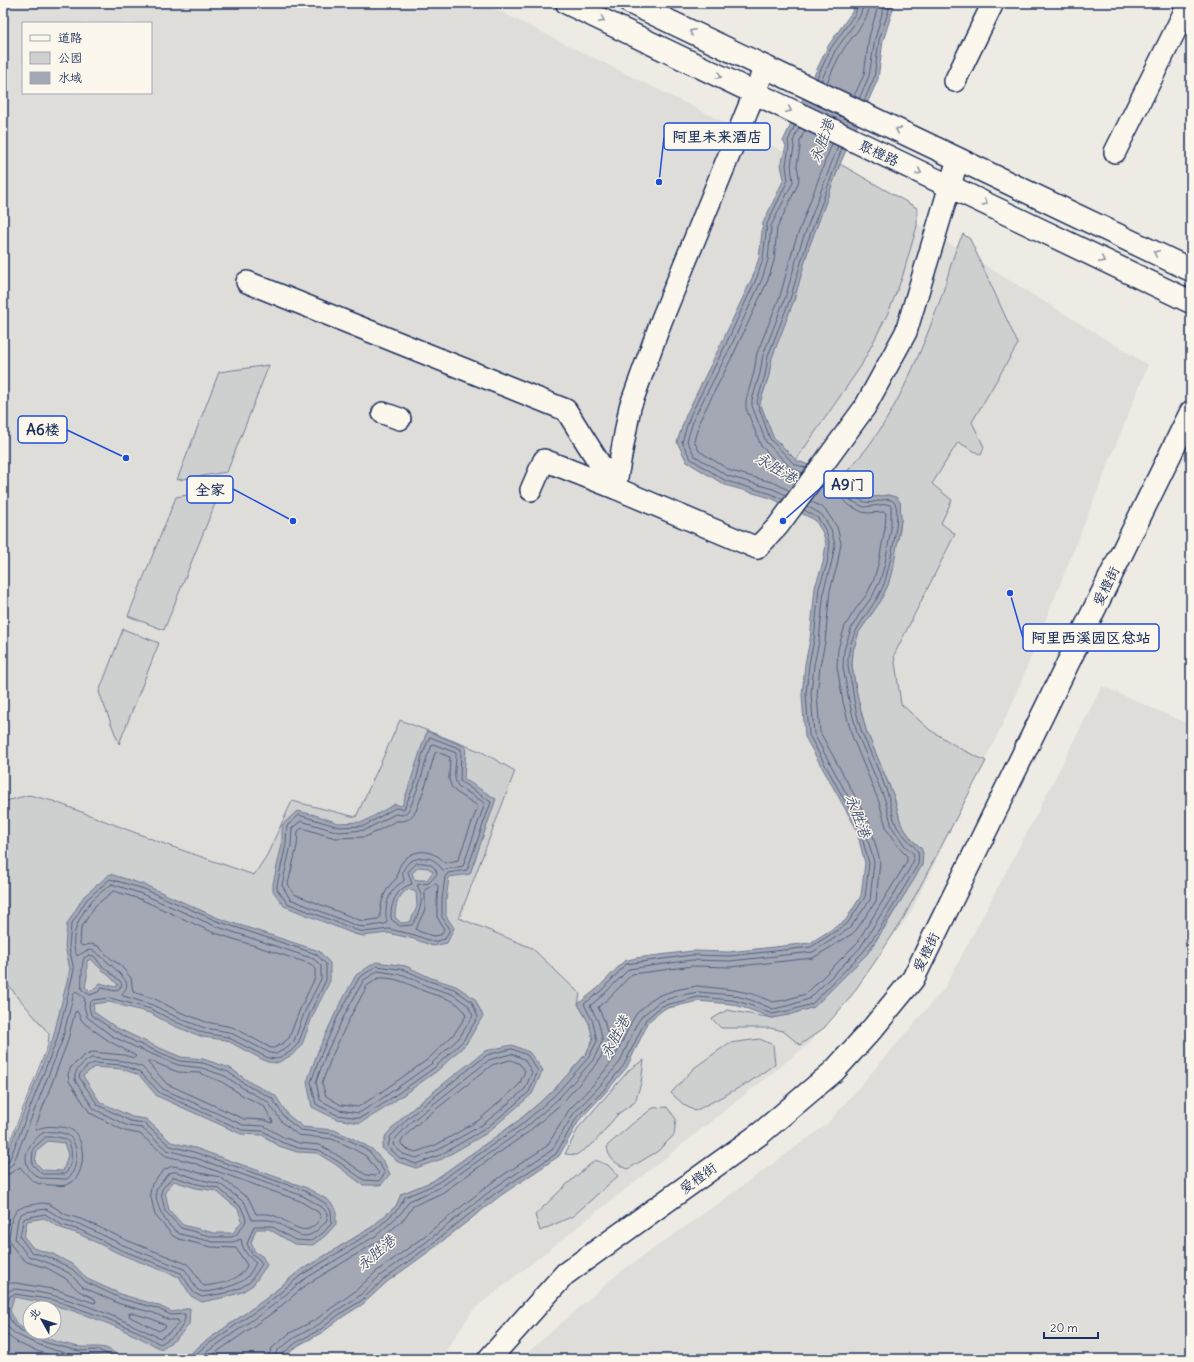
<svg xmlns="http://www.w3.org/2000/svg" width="1194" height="1362" viewBox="0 0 1194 1362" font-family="Delius,'LXGW WenKai TC',sans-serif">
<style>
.built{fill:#deddda;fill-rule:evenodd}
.green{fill:#cecfcf;stroke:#747f96;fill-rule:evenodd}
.water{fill:#a3a8b4;stroke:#6d7892;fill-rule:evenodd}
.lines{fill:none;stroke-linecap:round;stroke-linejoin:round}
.shore{stroke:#515f80;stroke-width:1}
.street-casing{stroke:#1b2f5e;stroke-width:24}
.secondary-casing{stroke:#1b2f5e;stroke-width:25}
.street{stroke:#fbf7ec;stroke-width:21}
.secondary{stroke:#fbf7ec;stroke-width:22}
.oneway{stroke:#8b93a5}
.labels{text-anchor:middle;stroke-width:3;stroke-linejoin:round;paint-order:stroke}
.street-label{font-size:14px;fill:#1b2f5e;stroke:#fbf7ec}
.water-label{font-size:15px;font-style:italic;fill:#445378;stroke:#fbf7ec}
.leader{fill:none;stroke:#1d4ed8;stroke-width:1.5}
.callout-dot{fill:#1d4ed8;stroke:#fbf7ec;stroke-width:1.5}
.callout{fill:#fbf7ec;stroke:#1d4ed8;stroke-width:1.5}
.callout-label{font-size:15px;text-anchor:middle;font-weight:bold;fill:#1b2f5e}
</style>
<rect width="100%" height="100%" fill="#eeebe4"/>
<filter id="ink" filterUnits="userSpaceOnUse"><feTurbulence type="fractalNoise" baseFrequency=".025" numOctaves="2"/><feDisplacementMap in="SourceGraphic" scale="8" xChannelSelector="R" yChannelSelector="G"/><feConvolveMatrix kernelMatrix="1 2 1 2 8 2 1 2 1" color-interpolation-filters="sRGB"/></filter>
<g filter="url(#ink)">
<g class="built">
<path d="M3 3H483L867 193 1148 365 1010 709 910 914 850 993 809 1044 473 1310 441 1359H3ZM23 23H151V93H23ZM30 1308H54V1332H30Z"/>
<polygon points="1102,686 1191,725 1191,1359 520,1359 620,1272 723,1200 827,1124 944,989 1035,817"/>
</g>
<g class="green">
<polygon points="840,164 917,208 917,226 902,278 889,311 861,366 796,460 773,437 760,403 769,375 771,358 794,300 809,247"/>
<path d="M963 234 970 239 1018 344 972 422 984 447 981 455 958 442 932 484 952 500 941 523 955 534 894 655 901 704 930 730 961 749 986 761 904 917 879 956 849 999 824 1028 800 1045 783 1031 770 1028H721L712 1019 727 1010 772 1018 814 1007 867 954 885 927 922 865 921 848 912 840 901 824 894 797 866 730 858 699 852 667 853 651 859 632 880 602 888 585 900 530 901 520 900 502 888 495 867 498 856 492 848 482 841 478C850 468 859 458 867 448 899 406 921 352 939 303 948 280 951 256 963 234Z"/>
<polygon points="269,365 227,472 177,480 219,372"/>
<polygon points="221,489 164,630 128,616 176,497"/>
<polygon points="123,629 159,643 119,744 99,692"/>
<path d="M400 720 482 752 515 771 459 918 532 948 580 994 578 1004 589 1023 593 1039 586 1054 552 1092 518 1121 433 1181 402 1194 396 1206 372 1227 298 1272 267 1298 202 1344 184 1359H3V1159L48 1045 49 1034 3 979V804L6 801 29 795 53 801 170 846 254 875 267 855 292 801 356 817ZM30 1308H54V1332H30Z"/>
<polygon points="760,1039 773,1045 775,1064 748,1083 695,1111 684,1105 671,1093 694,1068 729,1043"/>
<polygon points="644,1060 641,1083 635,1102 618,1114 594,1143 576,1155 565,1154 579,1127 630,1069"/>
<path d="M667 1107 676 1119 674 1135 658 1151 628 1169C616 1164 608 1159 607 1146L632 1124 653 1108Z"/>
<polygon points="595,1160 608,1165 618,1176 573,1216 540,1231 535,1215 566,1185"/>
</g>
<g class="water">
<polygon points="856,3 895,3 883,41 878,79 840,164 809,247 794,300 772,358 769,375 760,403 773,437 796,460 841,478 848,482 856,492 867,498 888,495 896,497 900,502 901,520 894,564 888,585 880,602 859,632 853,651 852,667 858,699 866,730 894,797 901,824 912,840 921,848 923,853 922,865 915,878 867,954 814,1007 789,1015 772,1018 748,1009 731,1004 698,1001 664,1009 649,1021 627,1067 604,1094 580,1119 559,1156 500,1196 431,1250 387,1282 363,1304 344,1316 323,1332 299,1345 281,1359 184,1359 202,1344 267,1298 298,1272 372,1227 396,1206 401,1194 433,1181 518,1121 552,1092 586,1054 593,1039 589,1023 578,1004 598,988 624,961 636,958 692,951 729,952 810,943 845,921 861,896 865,863 856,828 805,737 802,695 805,664 810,640 815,587 823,563 826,544 823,533 815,520 771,498 725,485 687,462 677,442 686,415 721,344 753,276 759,258 763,223 784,179 781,165 786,146 783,141 828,46 852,12"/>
<path d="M427 731 466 747 464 779 496 799 470 874 449 877 446 900V916L454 928 447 943 433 946 414 939 388 933 363 936 354 934 284 906 273 891V884L282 844V825L297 811 315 815 338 823 363 822 395 804 402 806C411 782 418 756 427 731ZM419 867 428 868 433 872 427 880H418L414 879 412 873ZM408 889 416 892 417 907 410 922 401 923 395 917C395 905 398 896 408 889Z"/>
<path d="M110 874 145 885 218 918 319 951 330 963V981L313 1015 301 1047 292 1055 277 1063 267 1062 226 1040 203 1037 174 1026 150 1013 109 1002 93 1004 94 1012 117 1028 155 1046 181 1057 203 1059 230 1068 251 1083 275 1095 288 1115 303 1127 334 1130 354 1139 372 1149 384 1162 390 1174 381 1185H363L335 1164 317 1153 297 1152 279 1146 262 1135 241 1134 157 1096 139 1075 122 1069 94 1067 83 1076 100 1102 132 1117 146 1119 171 1142 195 1148 307 1188 328 1200 336 1209V1224L325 1236 313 1245 294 1244 269 1229H256L251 1243 255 1252 262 1256 267 1265 253 1285 242 1292 226 1297 202 1302 191 1296 179 1277 120 1254 79 1234 61 1228 44 1218 27 1221 24 1237 33 1248 53 1254 75 1266 87 1279 123 1295 157 1305 172 1312 190 1308 189 1325 176 1339 161 1349C127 1330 90 1315 53 1305 41 1301 27 1300 14 1297L10 1310C12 1314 14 1321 17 1324 26 1333 67 1346 81 1347 97 1348 108 1343 120 1359H10L3 1357V1164L53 1038 70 969 65 947 67 924 84 896ZM91 959C99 969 110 975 118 985L115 987 100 983 96 988 90 991 85 987 87 977V961ZM48 1141 64 1143 68 1155 63 1171 43 1170 35 1162 37 1150ZM174 1181 196 1188 216 1191 238 1209 242 1221 233 1233H214L183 1225 169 1210 165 1192Z"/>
<polygon points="376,962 406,966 431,978 456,986 475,999 483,1016 466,1044 437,1071 382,1110 360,1123 336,1119 312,1107 307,1082 318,1051 335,1014 356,975"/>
<polygon points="512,1045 529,1052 543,1070 532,1094 487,1133 442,1159 416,1168 398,1162 382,1148 386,1135 405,1115 428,1096 485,1051"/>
</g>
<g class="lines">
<g class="shore">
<polyline points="817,78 831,48 855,14 859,3"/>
<polyline points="821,81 835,51 860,16 864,3"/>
<path d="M827 83C831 74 835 64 840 55 849 38 869 23 870 3"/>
<polyline points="854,96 864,75 869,37 879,3"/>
<polyline points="859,99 869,76 875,39 885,3"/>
<polyline points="864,101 874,78 879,40 891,3"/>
<polyline points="806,468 794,464 770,439 757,402 765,375 768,356 790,299 806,246 842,148"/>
<polyline points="803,473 791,468 766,442 752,406 752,400 760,373 763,355 785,298 801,244 838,146"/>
<polyline points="799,478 786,471 761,446 746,408 746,400 754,372 757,353 780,296 795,242 826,159 832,144"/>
<polyline points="790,491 775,483 731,471 699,451 694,441 700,420 735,351 767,282 774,261 777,228 798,184 799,177 797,165 800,148 800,141 805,130"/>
<polyline points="786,495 773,489 728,476 695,456 687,441 694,418 730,348 762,279 768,260 771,226 793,182 791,165 794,147 793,141 799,128"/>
<polyline points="783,500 772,494 726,481 691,459 682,442 690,416 725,346 757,277 763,259 767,224 788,180 786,165 789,147 788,141 795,125"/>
<polygon points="430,737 461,749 460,781 491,802 467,870 448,873 445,877 442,900 442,917 450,929 445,939 433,942 415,935 389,929 364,932 356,930 287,903 277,889 277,885 286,844 287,826 299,815 339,827 364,826 395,808 404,809 416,781 422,756"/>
<path d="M433 744 456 753C457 763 451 779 459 787L485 803 463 866 443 870C439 866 436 861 431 859 421 856 407 859 403 871 402 874 404 878 404 881 401 883 397 885 394 889 387 897 384 912 387 922L385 924 364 927 357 926 290 899 282 885 291 845 292 828 301 821 339 832 365 830 395 814 402 815 406 813 410 808 420 782 427 757Z"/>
<path d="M437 752 450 757 449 779 451 786 456 792 478 806 458 860 445 863C442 860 439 856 435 855 417 845 397 859 397 878 385 888 380 902 380 917L378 919 364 921 359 920 294 894 288 884 297 846 298 831 302 828 335 838 364 837 370 835 396 821H403L409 819 416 811 426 784 435 753Z"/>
<path d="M417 863C425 862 436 864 437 874L429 883 417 885C418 887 419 889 420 891 424 901 418 917 412 925L400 926 391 919C390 903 397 888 412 884L408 872Z"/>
<path d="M112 884 142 894 215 926 314 959 321 966V979L305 1011 294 1041 287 1048 276 1054 270 1053 229 1032 205 1028 178 1018 153 1005 123 996 122 994C125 990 128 987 126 982 125 977 96 950 91 950 86 950 81 954 77 956 68 938 79 917 90 903 95 896 105 889 112 884Z"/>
<polygon points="436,884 438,886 437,901 437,917 444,929 441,935 433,936 418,931 416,929 425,909 425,890"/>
<polygon points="114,891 140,899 212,932 311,964 315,969 315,978 300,1009 289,1038 283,1043 274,1048 271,1048 232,1027 206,1022 180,1012 155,999 133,992 131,978 120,965 109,957 98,946 91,944 82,946 80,944 81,928 95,906"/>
<path d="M89 955 94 956 101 965 120 981 122 985 120 988 115 991 102 988 98 992 90 995 82 990C81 988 82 961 84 958 85 957 88 956 89 955Z"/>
<polygon points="377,966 405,970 429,981 454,989 472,1002 478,1017 463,1041 434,1068 380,1106 360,1118 337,1115 316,1104 311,1082 322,1052 338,1016 359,978"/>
<polygon points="378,971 404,975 427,986 452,994 468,1005 473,1016 459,1038 431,1064 377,1102 359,1113 339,1110 320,1100 316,1082 326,1054 343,1018 363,981"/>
<path d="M379 978C397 977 408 984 424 991 438 997 461 999 466 1016L454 1034 427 1060 374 1097 358 1107 341 1105 326 1096 322 1083 332 1056 348 1021 367 986Z"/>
<polygon points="512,1049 527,1055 538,1071 529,1092 506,1112 485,1129 440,1155 416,1164 400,1158 388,1147 390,1137 408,1118 460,1076 487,1055"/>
<polygon points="512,1054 524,1059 532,1072 525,1089 502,1109 482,1125 438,1150 416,1158 403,1154 393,1145 395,1139 412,1121 489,1060"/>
<polygon points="511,1060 520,1064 525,1071 519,1085 479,1120 457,1133 436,1145 416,1152 406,1149 401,1144 401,1141 416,1125 492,1065"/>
<polygon points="148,1061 151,1061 178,1072 200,1073 222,1082 242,1095 264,1106 273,1122 272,1123 264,1120 244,1119 167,1084 149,1064"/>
<path d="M45 1132C51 1131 64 1132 69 1136 80 1145 78 1171 67 1179L40 1178C17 1167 25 1142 45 1132Z"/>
<path d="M46 1137C51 1137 61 1137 65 1139 75 1144 72 1168 65 1174H42L32 1164 33 1149Z"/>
<path d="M3 1164 6 1163 9 1161 57 1039 74 970 69 947 71 925 87 899 110 879 144 889 217 921 316 954 326 964V980L310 1013 298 1044 290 1052 276 1059 268 1058 227 1037 204 1033 176 1022 151 1009 110 998 93 1000 90 1003 89 1006 91 1015 115 1031 137 1043 180 1061 203 1063 228 1072 248 1086 272 1098 285 1118 300 1130 333 1134 353 1142 370 1152 380 1165 385 1173 379 1181 364 1180 337 1161 319 1150 298 1148 281 1142 263 1131 242 1130 160 1093 140 1072 122 1065 95 1063C89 1064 80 1071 79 1077L98 1105 130 1121 144 1123 170 1146 194 1152 305 1191 325 1203 331 1211 332 1223 323 1233 311 1241 295 1240 271 1226H254L247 1244 252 1254 259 1259 262 1264 250 1282 240 1288 225 1293 202 1297 194 1293 181 1273 121 1250 80 1230 62 1225 45 1214 25 1218 23 1221 20 1237 31 1252 51 1258 72 1269 86 1282 122 1299 156 1308 171 1315 185 1314C186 1328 172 1338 160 1344L139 1332 103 1317 54 1300 15 1294 10 1296 6 1311 14 1326 34 1338 47 1343 79 1351 98 1350 112 1356 115 1359"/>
<path d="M3 1169 8 1168 13 1164 62 1041 74 993 76 991 85 999 84 1006 87 1017 112 1036 135 1047 178 1065 202 1068 225 1076 246 1090 268 1102 282 1122 298 1135 332 1139 350 1147 366 1156 379 1173 376 1176 366 1175 340 1157 320 1145 299 1143 283 1137 264 1126 243 1125 163 1089 142 1067 123 1061 91 1058C83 1063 71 1071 76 1082L94 1109 128 1126 142 1128 167 1150 193 1157 303 1196 322 1207 327 1213V1220C304 1248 299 1233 274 1221 268 1219 258 1220 252 1220L245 1203 220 1184 198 1179 177 1172H172L167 1175 156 1190C155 1206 166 1226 180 1234L213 1242H233L241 1239C243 1251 247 1255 256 1263 253 1268 249 1276 245 1279 238 1285 205 1296 198 1290 192 1284 190 1274 184 1269L123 1245 82 1225 65 1220 46 1209 25 1212 21 1214 18 1219 15 1239 28 1256 49 1263 69 1273 83 1287 120 1304 154 1313 169 1320H178L179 1323 170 1332 160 1338C121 1319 80 1300 37 1292 29 1291 21 1289 13 1289L7 1292 3 1302"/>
<path d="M3 1175 11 1173 20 1167C33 1182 34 1185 55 1185 61 1186 67 1186 72 1182 86 1172 86 1140 72 1130 67 1127 62 1127 57 1127 49 1126 44 1126 36 1130L35 1128 67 1043 75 1012 77 1011 81 1019 85 1024 109 1041 136 1056 134 1058 124 1055 92 1052 85 1055 71 1067 68 1074 69 1081 90 1113 125 1131 140 1134 166 1156 191 1162 300 1201 318 1212 321 1217C306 1242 293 1223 275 1216 269 1213 262 1214 256 1214L249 1199 220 1177 200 1173 179 1167 172 1166 164 1170 152 1184 150 1193 155 1215 173 1236 179 1239 211 1247 236 1248 247 1265C241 1281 219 1284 204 1286L202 1284 192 1269 187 1264 126 1240 84 1220 67 1215 49 1204 42 1203 25 1206 17 1210 12 1218 9 1237 11 1245 22 1258 27 1262 47 1268 65 1278 79 1291 95 1299 96 1302 94 1303 57 1290 17 1283H9L3 1288"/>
<polygon points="174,1177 197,1184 218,1188 241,1207 246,1219 245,1223 236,1235 232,1237 213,1237 181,1228 165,1211 161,1193 162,1189 171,1179"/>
<polygon points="132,1313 152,1319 165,1325 166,1327 159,1331 130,1317 129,1314"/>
<path d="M3 1317C5 1321 7 1327 11 1330 21 1340 65 1355 80 1356 92 1357 95 1354 107 1359"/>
<path d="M3 1329C13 1347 47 1354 66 1359"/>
<polyline points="190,1359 204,1347 269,1302 300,1276 375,1230 399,1208 405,1197 436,1184 521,1125 555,1095 589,1057 597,1041 593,1022 584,1004 601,991 626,964 692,955 729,956 811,947 847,924 865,897 869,863 859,827 809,735 806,694 809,664 814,640 819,588 827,564 830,545 826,531 818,518 804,510"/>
<polyline points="198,1359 208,1351 272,1306 303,1280 377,1235 402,1212 409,1201 439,1188 524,1129 558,1099 593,1060 602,1042 602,1037 598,1021 590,1006 604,994 629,969 692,960 730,961 813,952 850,928 870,900 874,862 864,826 814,734 811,694 814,665 819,641 824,589 831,565 835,545 831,529 822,515 807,506"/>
<polyline points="207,1359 275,1311 306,1285 380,1240 406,1217 413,1206 442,1193 527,1133 562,1103 597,1064 607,1044 608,1036 604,1020 598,1007 609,998 632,974 693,966 730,967 813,958 852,934 857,929 876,901 880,861 869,822 820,732 817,695 820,666 825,642 830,590 837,566 841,543 837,527 827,512 822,507 810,501"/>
<polyline points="268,1359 269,1354 272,1348 290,1333 315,1320 354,1292 377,1271 422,1238 490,1184 547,1146 569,1110 593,1085 614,1059 631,1023 637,1013 655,997 675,990 697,986 734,990 753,994 773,1002 785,1000 806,994 856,944 902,870 907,861 907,856 900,849 887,830 879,802 852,736 843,702 837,667 838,649 845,626 855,610 867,594 874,579 879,561 885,528 886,513 884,512 868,513 862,512 847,504 835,491 821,486"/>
<polyline points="274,1359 277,1351 294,1338 318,1325 339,1309 358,1297 381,1275 425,1243 494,1188 552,1150 574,1113 598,1088 620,1062 636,1025 642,1016 659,1002 677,996 698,992 733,995 751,1000 773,1009 787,1006 809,999 860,948 907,873 913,862 914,854 905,846 892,827 885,800 857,733 849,701 843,667 844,650 851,629 860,613 872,597 880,581 885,563 891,529 891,506 888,504 864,507 850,500 837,486 825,481"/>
<path d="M279 1359 281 1355 297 1342 321 1329 341 1313 361 1301 384 1279 428 1247 497 1192 556 1154 577 1117 602 1092 624 1065 646 1019 662 1006 698 997 732 1000 750 1005 772 1014 788 1011 812 1004 864 951 882 925 918 864C918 860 919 856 918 852 917 849 901 833 897 827 892 817 891 803 887 792 880 772 870 753 862 733 857 718 854 702 852 686 851 679 848 672 848 665 847 629 872 614 884 584 888 573 903 509 894 502 887 495 874 505 865 502 855 499 851 491 844 485 840 481 834 479 828 477"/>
</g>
<g class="street-casing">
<g id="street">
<polyline points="955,81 993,3"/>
<polyline points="1115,152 1189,3"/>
<polyline points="247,282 566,410 615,488 757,548 778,526 865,407 906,332 958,159"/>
<polyline points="383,413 400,419"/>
<polyline points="531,490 544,460 615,488 630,407 662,319 765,67"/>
</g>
</g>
<g class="secondary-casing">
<g id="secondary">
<polyline points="567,3 1191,302"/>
<polyline points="631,3 1191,270"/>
<polyline points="489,1359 565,1274 761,1133 834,1071 873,1028 913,979 1191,412"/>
</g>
</g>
<use href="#street" class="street"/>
<use href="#secondary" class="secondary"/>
</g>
<defs><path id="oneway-chevron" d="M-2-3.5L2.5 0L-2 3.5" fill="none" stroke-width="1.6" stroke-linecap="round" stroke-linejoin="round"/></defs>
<g class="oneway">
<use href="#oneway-chevron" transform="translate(602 20) rotate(26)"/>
<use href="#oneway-chevron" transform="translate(692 32) rotate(-154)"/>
<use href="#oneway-chevron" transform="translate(719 76) rotate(26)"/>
<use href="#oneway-chevron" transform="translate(789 110) rotate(25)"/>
<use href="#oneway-chevron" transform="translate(898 130) rotate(-154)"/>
<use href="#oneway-chevron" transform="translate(919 172) rotate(25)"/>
<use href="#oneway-chevron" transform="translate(985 203) rotate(25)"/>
<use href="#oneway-chevron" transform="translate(1156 253) rotate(-155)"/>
<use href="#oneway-chevron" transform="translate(1102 260) rotate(26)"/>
</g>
</g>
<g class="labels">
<g class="street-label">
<text transform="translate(879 153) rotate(25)" y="5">聚橙路</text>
<text transform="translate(1106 586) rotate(-64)" y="5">爱橙街</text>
<text transform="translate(926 952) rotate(-64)" y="5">爱橙街</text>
<text transform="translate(698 1178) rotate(-36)" y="5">爱橙街</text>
</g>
<g class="water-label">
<text transform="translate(822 141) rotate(-70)" y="5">永胜港</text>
<text transform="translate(776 468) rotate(31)" y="5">永胜港</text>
<text transform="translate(858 816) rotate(70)" y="5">永胜港</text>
<text transform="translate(615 1037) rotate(-62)" y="5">永胜港</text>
<text transform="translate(376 1253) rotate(-40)" y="5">永胜港</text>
</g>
</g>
<path class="leader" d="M659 182L664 137M126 458L67 430M783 521L824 485M293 521L233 489M1010 593L1023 638"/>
<g class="callout-dot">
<circle cx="659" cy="182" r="4"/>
<circle cx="126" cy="458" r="4"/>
<circle cx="783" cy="521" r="4"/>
<circle cx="293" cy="521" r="4"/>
<circle cx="1010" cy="593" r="4"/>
</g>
<g class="callout">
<rect x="664" y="123" width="106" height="27" rx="4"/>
<rect x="18" y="416" width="49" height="27" rx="4"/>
<rect x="824" y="471" width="49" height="27" rx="4"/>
<rect x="187" y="476" width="46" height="27" rx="4"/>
<rect x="1023" y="624" width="136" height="27" rx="4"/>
</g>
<g class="callout-label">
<text x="717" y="142">阿里未来酒店</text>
<text x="43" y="435">A6楼</text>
<text x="848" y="490">A9门</text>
<text x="210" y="495">全家</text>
<text x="1091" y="643">阿里西溪园区总站</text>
</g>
<rect width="1194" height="1362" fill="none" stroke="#fbf7ec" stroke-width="16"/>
<rect x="8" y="8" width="1178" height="1346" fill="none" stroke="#1b2f5e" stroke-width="1.5" filter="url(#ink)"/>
<rect x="22" y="22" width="130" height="72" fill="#fbf7ec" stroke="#a1a7b3"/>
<rect x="30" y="35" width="20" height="6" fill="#fbf7ec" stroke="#a1a7b3"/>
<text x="58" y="42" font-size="12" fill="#1b2f5e">道路</text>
<rect x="30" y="52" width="20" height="12" fill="#cecfcf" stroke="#a1a7b3"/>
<text x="58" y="62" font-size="12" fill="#1b2f5e">公园</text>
<rect x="30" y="72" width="20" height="12" fill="#a3a8b4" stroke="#a1a7b3"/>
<text x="58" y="82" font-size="12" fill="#1b2f5e">水域</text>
<g transform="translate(42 1320) rotate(309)"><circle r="19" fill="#fbf7ec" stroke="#a1a7b3"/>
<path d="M0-3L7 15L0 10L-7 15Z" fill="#1b2f5e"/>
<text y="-6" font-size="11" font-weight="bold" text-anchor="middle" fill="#1b2f5e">北</text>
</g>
<path d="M1044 1332v6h54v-6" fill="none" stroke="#1b2f5e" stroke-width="2"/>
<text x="1050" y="1332" font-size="12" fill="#1b2f5e" stroke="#fbf7ec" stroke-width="3" paint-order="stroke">20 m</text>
</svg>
